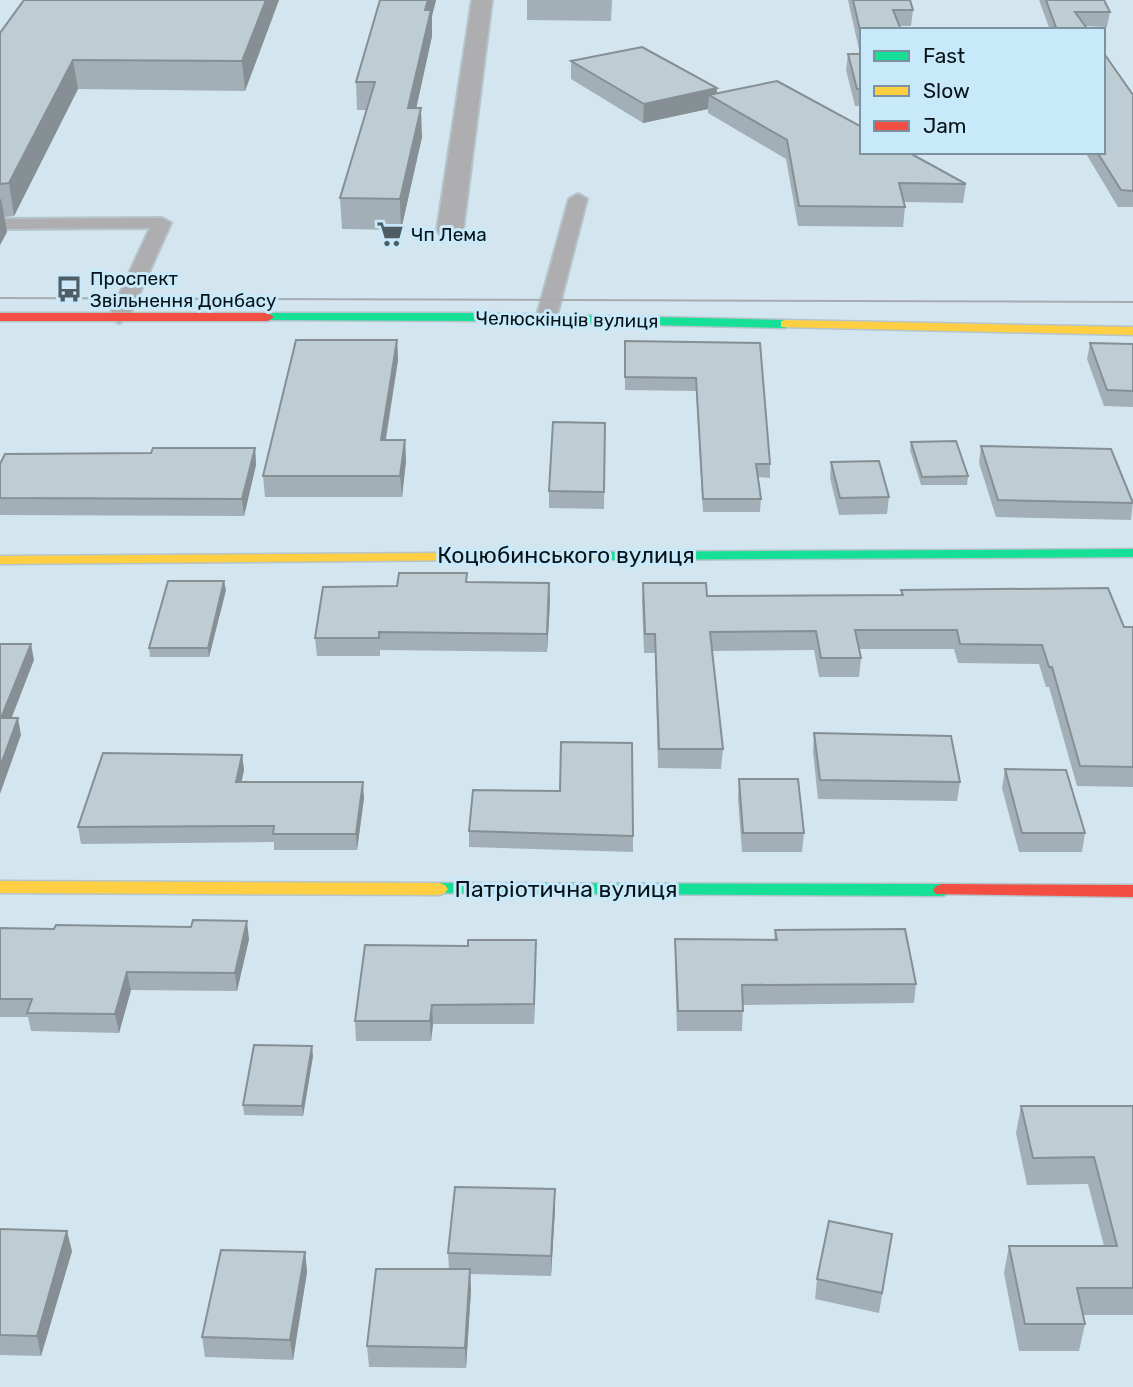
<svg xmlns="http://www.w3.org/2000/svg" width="1133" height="1387" viewBox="0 0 1133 1387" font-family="Rubik,sans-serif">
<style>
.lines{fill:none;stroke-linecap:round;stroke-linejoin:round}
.lane-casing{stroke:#b5c3ca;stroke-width:4}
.street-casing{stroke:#b5c3ca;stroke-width:4}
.fast-casing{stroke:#b5c3ca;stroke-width:3}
.slow-casing{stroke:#b5c3ca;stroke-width:3}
.jam-casing{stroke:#b5c3ca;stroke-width:3}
.lane{fill:#aeadb0;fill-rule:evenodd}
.street{fill:#aeadb0;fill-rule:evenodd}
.fast{fill:#16e098;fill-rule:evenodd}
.slow{fill:#ffcf43;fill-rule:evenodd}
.jam{fill:#f24e42;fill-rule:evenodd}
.tram{stroke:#a6abaf;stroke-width:2}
.wall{fill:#a3afb6}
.shaded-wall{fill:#858f94}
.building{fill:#beccd4;stroke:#858f94;stroke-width:2}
.labels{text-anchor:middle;stroke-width:6;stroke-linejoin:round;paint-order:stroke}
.far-poi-label{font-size:19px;fill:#071319;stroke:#c8e9fa;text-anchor:start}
.far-street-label{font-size:19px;fill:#071319;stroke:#c8e9fa}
.street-label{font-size:23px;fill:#071319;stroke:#c8e9fa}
</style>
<rect width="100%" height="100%" fill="#d3e6ef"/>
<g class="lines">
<g class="lane-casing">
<g id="lane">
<polygon points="578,194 587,199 556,319 546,325 539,323 536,319 569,199"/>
<polygon points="162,218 171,223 129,317 119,323 109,317 150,228 0,229 0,219"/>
</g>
</g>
<g class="street-casing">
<polygon id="street" points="472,0 492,0 463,230 459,236 441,236 437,230"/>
</g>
<g class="fast-casing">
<g id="fast">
<polygon points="268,313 476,313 785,320 791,324 785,328 476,321 264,320 262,317"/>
<polygon points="1133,549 1133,557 601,560 594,556 601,552"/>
<polygon points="439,883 942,884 948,886 951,890 948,894 942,896 433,893 430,889 433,885"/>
</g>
</g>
<g class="slow-casing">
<g id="slow">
<polygon points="785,320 1133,327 1133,335 781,327 781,321"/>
<polygon points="601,552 608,556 606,559 0,564 0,556"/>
<polygon points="0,881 439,883 445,885 448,889 445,893 439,895 0,893"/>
</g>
</g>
<g class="jam-casing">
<g id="jam">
<polygon points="0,313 268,313 274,317 268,321 0,321"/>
<polygon points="942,884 1133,885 1133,897 936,894 933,890 936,886"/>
</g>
</g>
<use href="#lane" class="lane"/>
<use href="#street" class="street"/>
<use href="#fast" class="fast"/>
<use href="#slow" class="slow"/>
<use href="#jam" class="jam"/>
<polyline class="tram" points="0,298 1133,302"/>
</g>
<g class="wall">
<polygon points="279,0 245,91 78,89 14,216 4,217 7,232 0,245 0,33"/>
<polygon points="380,0 436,0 432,16 432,36 416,108 422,137 401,230 342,229 340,198 366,110 357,110 356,82"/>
<polygon points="527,0 612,0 611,21 527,20"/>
<polygon points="848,0 910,0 913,10 911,26 900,26 862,30 862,106 855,106 846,70 848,54 860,54"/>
<polygon points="1039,0 1104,0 1110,12 1107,27 1085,26 1088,30 1050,30"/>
<polygon points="571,61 717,93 966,184 963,203 904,202 905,207 903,227 798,226 786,159 708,113 708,109 643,123 571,79"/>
<polygon points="1133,95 1133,207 1118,207 1085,152 1103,152"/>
<polygon points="397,340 398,360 386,440 405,440 406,461 402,497 265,497 263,476"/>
<polygon points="625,341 760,343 770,464 770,478 758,477 761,499 760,512 703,512 696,391 625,390"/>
<polygon points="1090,343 1133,344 1133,407 1104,406 1087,359"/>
<polygon points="605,423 604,509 549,508 549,491"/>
<polygon points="911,442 968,476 967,485 921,485 910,450"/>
<polygon points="981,446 1133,501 1131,520 996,517 979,463"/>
<polygon points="255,448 256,465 244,516 0,515 0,464 151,453"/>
<polygon points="831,462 889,497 887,514 839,515 830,478"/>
<polygon points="467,582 550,601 547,652 380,650 380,656 317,656 315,638 397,586"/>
<polygon points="643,583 707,596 901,595 901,590 1124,627 1133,627 1133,787 1077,786 1049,687 1046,687 1039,664 958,663 954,649 859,649 861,658 859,677 819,677 814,650 712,651 723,749 721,769 658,768 655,653 644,653 642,601"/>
<polygon points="226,590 209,657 150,657 149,648"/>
<polygon points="814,733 960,782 957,801 818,799 813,752"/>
<polygon points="242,755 244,770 241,782 364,798 357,850 274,850 274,842 81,844 78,827"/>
<polygon points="1005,769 1085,833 1082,852 1019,852 1002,788"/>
<polygon points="739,779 804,833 802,852 742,852 738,798"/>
<polygon points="469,831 633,836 633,852 469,847"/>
<polygon points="0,928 249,939 237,991 131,990 119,1033 31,1031 28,1017 0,1017"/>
<polygon points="775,930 916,984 914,1003 743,1005 742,1031 677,1031 675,959 675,939 774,940"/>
<polygon points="536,940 534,1024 433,1024 431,1041 356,1041 355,1021 468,946"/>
<polygon points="313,1056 303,1116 244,1115 243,1105"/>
<polygon points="1021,1106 1133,1106 1133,1315 1083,1315 1085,1324 1079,1351 1019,1351 1004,1273 1009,1246 1104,1246 1088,1184 1027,1185 1016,1133"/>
<polygon points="555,1189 555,1209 551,1276 470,1274 471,1290 466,1368 369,1367 367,1346 449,1269 448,1253"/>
<polygon points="0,1229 72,1251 41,1356 0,1355"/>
<polygon points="305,1252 307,1272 293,1360 205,1357 202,1337"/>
<polygon points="889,1255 879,1313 815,1299 817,1279"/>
</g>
<g class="shaded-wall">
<polygon points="266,0 279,0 245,91 242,61"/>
<polygon points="428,0 436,0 432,16 432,36 410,137 408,108"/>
<polygon points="73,60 78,89 14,216 9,183"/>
<polygon points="717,88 717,99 709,95 708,109 643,123 644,104"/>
<polygon points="421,108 422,137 401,230 400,199"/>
<polygon points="1,198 7,232 0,245 0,201"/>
<polygon points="397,340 398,360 382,461 381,440"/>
<polygon points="405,440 406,461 402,497 400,476"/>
<polygon points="255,448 256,465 244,516 242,499"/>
<polygon points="224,581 226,590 209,657 208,648"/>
<polygon points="549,583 550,601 547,652 547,634"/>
<polygon points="31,644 34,660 5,735 1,718"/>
<polygon points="18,718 21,735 0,794 0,767"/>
<polygon points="242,755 244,770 238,798 236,782"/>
<polygon points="363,782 364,798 357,850 356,834"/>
<polygon points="247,921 249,939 237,991 235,973"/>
<polygon points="536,940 536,960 534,1024 534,1004"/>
<polygon points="127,972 131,990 119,1033 115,1014"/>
<polygon points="432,1005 433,1024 431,1041 430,1021"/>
<polygon points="312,1046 313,1056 303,1116 302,1106"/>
<polygon points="555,1189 555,1209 551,1276 551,1256"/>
<polygon points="67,1231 72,1251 41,1356 37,1336"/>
<polygon points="305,1252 307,1272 293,1360 290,1340"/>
<polygon points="470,1269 471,1290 466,1368 465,1348"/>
</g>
<g class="building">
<polygon points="24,0 266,0 242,61 73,60 9,183 0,184 0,33"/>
<polygon points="380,0 428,0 425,10 431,10 408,108 421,108 400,199 340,198 375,82 356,82"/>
<polygon points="853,0 910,0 913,10 893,10 901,30 862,30 862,39"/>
<polygon points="1046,0 1104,0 1110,12 1075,12 1088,30 1057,30"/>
<polygon points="642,47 717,88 644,104 571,61"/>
<polygon points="1103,52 1133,95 1133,191 1121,190 1097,152 1103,152"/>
<polygon points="848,54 862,54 862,89 857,89"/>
<polygon points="777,81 862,127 862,152 908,152 966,184 899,183 905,207 799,206 787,140 709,95"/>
<polygon points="296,340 397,340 381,440 405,440 400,476 263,476"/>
<polygon points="625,341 760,343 770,464 756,464 761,499 703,499 696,378 625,377"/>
<polygon points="1090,343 1133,344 1133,391 1107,390"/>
<polygon points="553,422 605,423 604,492 549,491"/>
<polygon points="956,441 968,476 922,477 911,442"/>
<polygon points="981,446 1111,449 1133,503 998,500"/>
<polygon points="153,448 255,448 242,499 0,498 0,464 5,454 151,453"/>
<polygon points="879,461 889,497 840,498 831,462"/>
<polygon points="399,573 467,573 466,582 549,583 547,634 379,632 379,638 315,638 323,587 397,586"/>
<polygon points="168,581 224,581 208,648 149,648"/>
<polygon points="643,583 706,583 707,596 903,595 901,590 1108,588 1124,627 1133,627 1133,767 1080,766 1052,667 1049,667 1042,645 960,644 957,630 855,630 861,658 821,658 816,631 710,632 723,749 659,749 655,634 645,634"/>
<polygon points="0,644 31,644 1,718 18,718 0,767"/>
<polygon points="814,733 951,736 960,782 820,780"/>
<polygon points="561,742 632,743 633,836 469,831 473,790 560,791"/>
<polygon points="103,753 242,755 236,782 363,782 356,834 273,834 274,826 78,827"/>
<polygon points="1005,769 1066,770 1085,833 1022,833"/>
<polygon points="739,779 798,779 804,833 743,833"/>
<polygon points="193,920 247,921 235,973 127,972 115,1014 27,1013 32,999 0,999 0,928 54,929 56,925 191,927"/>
<polygon points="905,929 916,984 742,985 743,1011 678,1011 675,939 777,940 775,930"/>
<polygon points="468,940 536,940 534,1004 432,1005 430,1021 355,1021 365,945 468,946"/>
<polygon points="254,1045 312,1046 302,1106 243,1105"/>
<polygon points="1021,1106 1133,1106 1133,1288 1077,1288 1085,1324 1025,1324 1009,1246 1117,1246 1094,1157 1033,1158"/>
<polygon points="455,1187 555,1189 551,1256 448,1253"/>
<polygon points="829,1221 892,1234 882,1293 817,1279"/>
<polygon points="0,1229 67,1231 37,1336 0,1335"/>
<polygon points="221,1250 305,1252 290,1340 202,1337"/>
<polygon points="376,1269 470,1269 465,1348 367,1346"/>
</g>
<defs>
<g id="supermarket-bare" transform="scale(2.1)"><path d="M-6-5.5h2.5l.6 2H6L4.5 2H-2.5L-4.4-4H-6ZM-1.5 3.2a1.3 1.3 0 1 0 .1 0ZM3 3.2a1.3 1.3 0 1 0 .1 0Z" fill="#4e5d64" stroke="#c8e9fa" stroke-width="2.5" paint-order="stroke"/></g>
<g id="bus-bare" transform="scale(2.1)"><path d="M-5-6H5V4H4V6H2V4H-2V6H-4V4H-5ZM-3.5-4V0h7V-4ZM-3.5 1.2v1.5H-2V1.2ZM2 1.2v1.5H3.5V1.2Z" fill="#4e5d64" stroke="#c8e9fa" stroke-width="2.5" paint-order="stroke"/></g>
</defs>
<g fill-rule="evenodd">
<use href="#supermarket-bare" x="390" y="234"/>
<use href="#bus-bare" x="69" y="289"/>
</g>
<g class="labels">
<g class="far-poi-label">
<text x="411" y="241">Чп Лема</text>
<text x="90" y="285">Проспект<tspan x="90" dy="22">Звільнення Донбасу</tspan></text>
</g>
<g class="far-street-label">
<text transform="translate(567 319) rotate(1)" y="7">Челюскінців вулиця</text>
</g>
<g class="street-label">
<text x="566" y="563">Коцюбинського вулиця</text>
<text x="566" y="897">Патріотична вулиця</text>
</g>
</g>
<rect x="860" y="28" width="245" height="126" fill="#c8e9fa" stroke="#7b93a0" stroke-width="2"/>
<rect x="874" y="51" width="35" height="10" fill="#16e098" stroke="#7b93a0" stroke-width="2"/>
<text x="923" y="63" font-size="21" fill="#071319">Fast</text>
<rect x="874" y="86" width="35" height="10" fill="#ffcf43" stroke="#7b93a0" stroke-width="2"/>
<text x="923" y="98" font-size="21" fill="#071319">Slow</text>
<rect x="874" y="121" width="35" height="10" fill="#f24e42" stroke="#7b93a0" stroke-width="2"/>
<text x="923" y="133" font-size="21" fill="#071319">Jam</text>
</svg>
